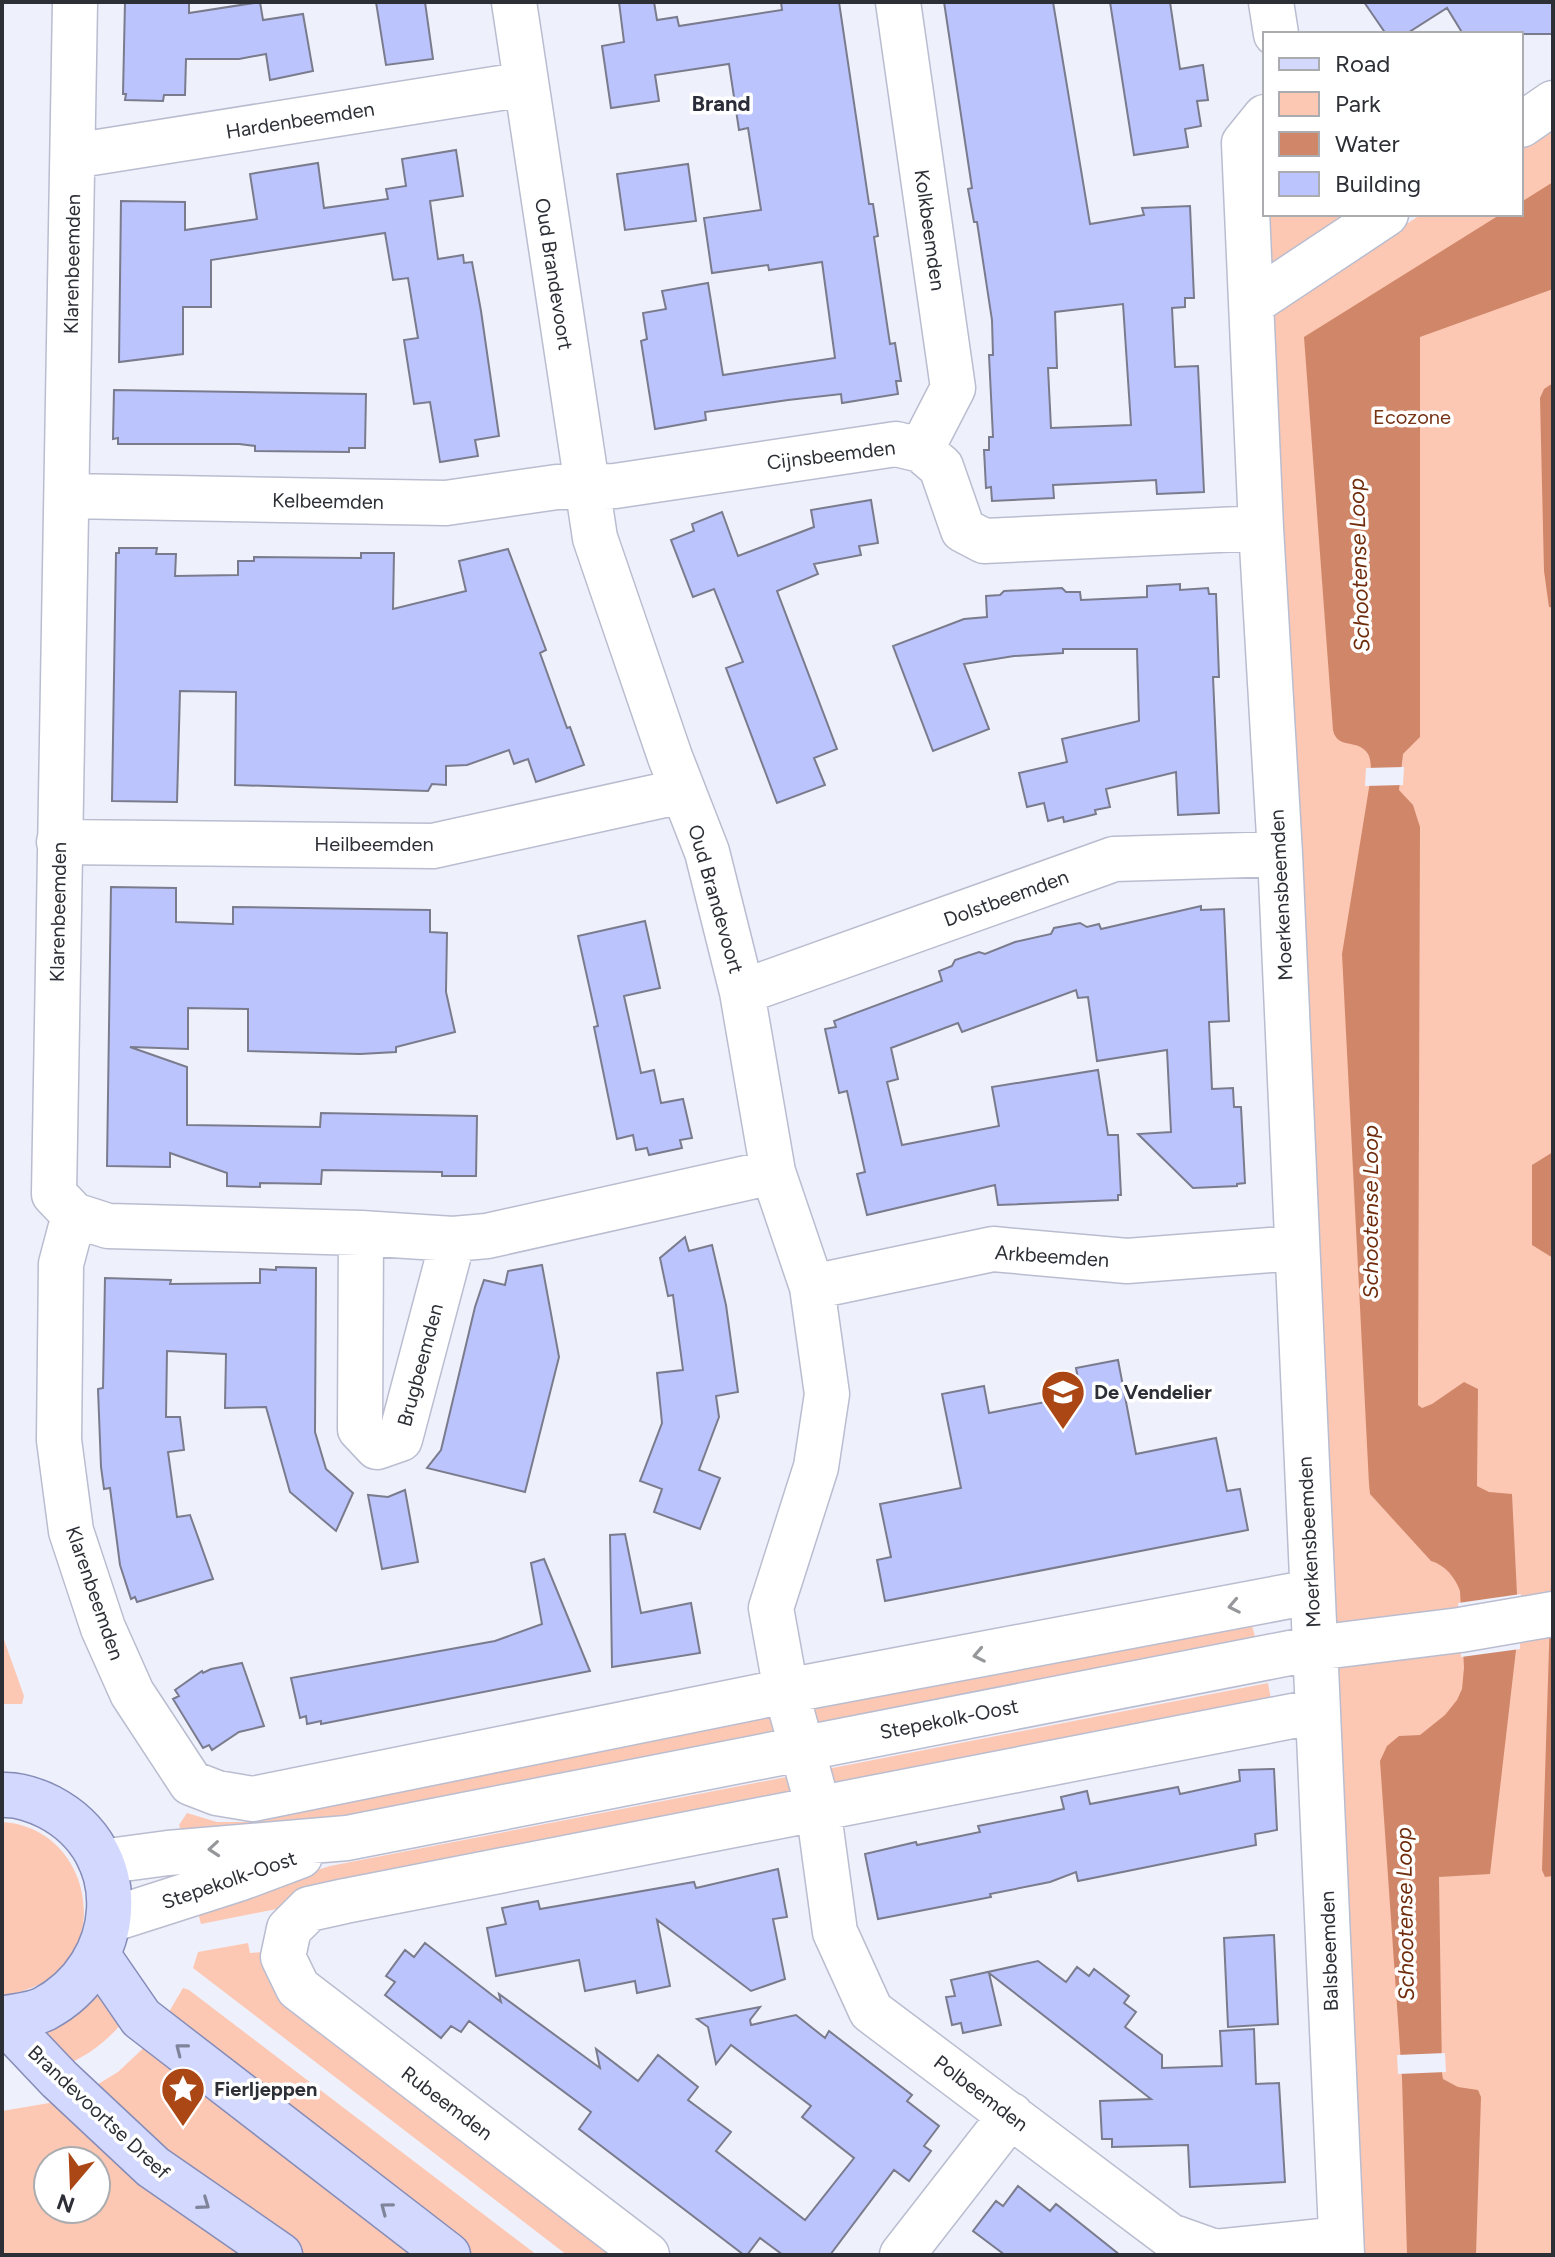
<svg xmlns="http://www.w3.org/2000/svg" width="1555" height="2257" font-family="Figtree,sans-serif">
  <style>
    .green { fill: #fcc8b3; fill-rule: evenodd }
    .water { fill: #d08769 }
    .pier { fill: #eef0fc }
    .building { fill: #bcc4fd; stroke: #7a7c8d; stroke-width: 2; fill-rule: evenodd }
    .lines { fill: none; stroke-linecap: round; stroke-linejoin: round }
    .minor-casing { stroke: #b9bdcf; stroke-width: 47 }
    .major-casing { stroke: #858cb7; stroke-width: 47 }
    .minor { stroke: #fff; stroke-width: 44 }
    .major { stroke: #d3d8fe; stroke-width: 44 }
    .oneway { stroke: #96979a }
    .oneway2 { stroke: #80849a }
    .labels { text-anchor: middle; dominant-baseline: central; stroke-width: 7; stroke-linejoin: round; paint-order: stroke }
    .street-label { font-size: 20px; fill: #2d2f36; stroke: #fff }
    .park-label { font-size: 20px; fill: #763314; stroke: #fff }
    .poi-label { font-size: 20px; font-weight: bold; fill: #2d2f36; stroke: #fff; text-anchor: start }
    .neighbourhood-label { font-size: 22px; font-weight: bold; fill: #2a2c3a; stroke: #fff }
    .water-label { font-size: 22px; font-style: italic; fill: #6f2c0c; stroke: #fff }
  </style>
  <rect width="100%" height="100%" fill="#eef0fc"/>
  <path class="green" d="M1553,129V2255H1356L1267,319L1274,309L1422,214H1521V150Z
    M1265,214H1360L1264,277Z
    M1250,1618L1257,1644L345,1824L186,1843L179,1825L187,1813L217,1822H250Z
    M2,1634L24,1696L22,1704H2Z
    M1268,1683L1273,1710L201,1924L197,1909L330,1866Z
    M2,1822C93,1827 116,1957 31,1988C22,1991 12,1996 2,1995Z
    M248,1943L250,1953L262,1952L268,1980L279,1995L619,2255H567L193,1968L198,1952Z
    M183,1988L189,1990L537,2255H460L163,2022Z
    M103,1989L128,2016C109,2040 91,2054 62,2067L35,2036C62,2025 82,2010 103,1989Z
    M153,2039L427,2255H299L85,2092L118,2072Z
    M61,2101L264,2255H2V2111ZM48,2161H96V2209H48Z"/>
  <path class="water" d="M1553,182V289L1420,337V737L1403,754L1399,790L1413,805L1420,827L1418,1405L1422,1408L1432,1404L1464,1382L1478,1389L1477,1486L1489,1492L1512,1494L1517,1594L1516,1650L1490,1874L1439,1877L1442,2073L1443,2079L1458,2087L1478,2090L1481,2097L1476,2255H1407L1402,2078L1380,1761L1387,1746L1399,1736L1420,1735L1445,1715L1457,1700L1462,1689L1464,1668L1460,1591C1455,1577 1445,1565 1431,1561L1370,1494L1369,1484L1342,954L1369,788C1370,778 1373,763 1368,754C1358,738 1337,750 1333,730L1304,337L1501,214H1521V202Z
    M1553,383V608L1549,607L1544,571L1540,398L1544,389Z
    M1553,1152V1258L1532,1245V1165Z
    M1553,1522V1876L1545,1877L1542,1870Z"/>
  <path class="pier" d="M1404,767L1403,785L1365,786L1366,768Z
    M1521,1594L1520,1649L1461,1657L1458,1603Z
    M1445,2053L1446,2072L1398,2074L1397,2055Z"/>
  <path class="building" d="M125,2H189V13L260,2L263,20L303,14L313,71L270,80L266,54L239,59H186L185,95H164L163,101L125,100L126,94H123Z
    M376,2H425L433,59L386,65Z
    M619,2H654L657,20L677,17L679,26L782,10L781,2H839L869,204H873L878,236L874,237L888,331L890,344L895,343L901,381H896L898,394L842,403L841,394L788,400L705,412L706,420L655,429L641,341L647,339L643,313L666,309L662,291L708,283L723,375L835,358L822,262L769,270L768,265L712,273L704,218L761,210L748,128L739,130L729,64L655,75L659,101L611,108L602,46L624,42Z
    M944,2H1053L1090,224L1144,215L1142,208L1190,206L1194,298H1185V307L1172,308L1175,367L1198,366L1204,492L1157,494L1156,480L1097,483L1053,485L1054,498L992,501L991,487L986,488L984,450H989V437H993L989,355H993L992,320L977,222H974L968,189L972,188ZM1123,304L1131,425L1051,428L1048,368H1057L1055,312Z
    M1110,2H1170L1180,69L1203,65L1208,100L1197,101L1201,126L1185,129L1188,147L1134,155Z
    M1364,2H1553V34H1463L1447,8L1406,34H1386Z
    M456,150L463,196L430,201L438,259L463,255L464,263L472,262L481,311L499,436L475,440L478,456L440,462L430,402L414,404L404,340L418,338L408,278L393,280L385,233L211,260V307H183V354L119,362L121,201L185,202V230L257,219L250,174L318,163L324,208L388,199L386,189L406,186L402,159Z
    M688,164L696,221L625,230L617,174Z
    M114,390L366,394L365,448H349V452L255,451V446L239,444H118V438L113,439Z
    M871,500L878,543L859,546L861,555L814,564L818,574L777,591L837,749L814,758L825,785L777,803L726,668L743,662L714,589L693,597L671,540L694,531L692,524L722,512L738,556L814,527L811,510Z
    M119,548H157L156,554H176L175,576L238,575V561H254V557L361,558V553H394L393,609L466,591L459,561L508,549L546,650L540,653L567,728L570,727L584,765L536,782L528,759L514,764L509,750L467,765L446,766V785L432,784L428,791L235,785L236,692L180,691L177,802L112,801L116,553H119Z
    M1180,584V590L1208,588L1209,594H1216L1219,677H1213L1219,813L1178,815L1176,772L1106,789L1110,807L1095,810L1096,814L1064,822L1063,817L1048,821L1044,803L1027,807L1019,773L1067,762L1062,739L1139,721L1137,649H1063V653L1014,656L964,664L989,729L933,751L893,646L964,619L987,617L986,596L1000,595L1004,591L1062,588L1066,592H1080L1081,600L1147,597V586Z
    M111,887L176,888V922L233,924V907L430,910V932L447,933L446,992L455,1032L396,1047V1052L360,1054L248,1051V1009L188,1008V1049L130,1047L187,1067V1125L320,1127L321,1113L477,1116L476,1176H442V1172L322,1170L321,1184L260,1183V1187L227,1186V1173L170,1153V1167L107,1166Z
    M1201,906V910L1224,909L1229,1021L1209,1022L1212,1089L1233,1088L1234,1107H1241L1245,1183L1237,1184V1186L1193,1188L1138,1134L1171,1132L1167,1050L1097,1061L1088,997L1078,998L1076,990L962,1032L958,1023L891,1048L898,1079L887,1082L902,1145L999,1126L992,1087L1098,1070L1108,1135H1118L1121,1195H1118V1200L998,1205L995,1185L867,1215L857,1174L865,1172L847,1091L839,1093L825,1029L836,1027L834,1021L942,981L939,971L952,966L955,960L979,952L985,954L1015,942L1051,934L1054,928L1080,923L1087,927L1099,924L1101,929Z
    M645,921L660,988L624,996L641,1073L654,1070L661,1103L683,1099L692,1138L680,1140L682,1148L649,1155L647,1148L636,1150L633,1135L617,1139L594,1027L598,1026L578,936Z
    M685,1237L689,1251L712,1245L726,1305L738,1392L716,1396L719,1417L699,1470L720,1478L700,1529L654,1512L662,1489L640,1481L662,1423L657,1373L683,1370L673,1295L668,1296L660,1258Z
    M542,1265L559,1357L525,1492L427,1468L441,1450L475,1307L484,1280L505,1285L508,1271Z
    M276,1267L316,1268L315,1432L326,1469L353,1493L336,1531L290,1492L266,1407L225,1408L226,1354L167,1351L166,1417H180L184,1450L168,1452L177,1517L190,1515L213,1579L137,1602L135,1597L131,1599L120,1565L110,1488L104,1489L101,1467L98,1389L103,1388L105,1278L171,1280L170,1284L260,1283V1269L276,1270Z
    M1118,1360L1136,1454L1216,1438L1227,1491L1240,1489L1248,1530L885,1601L877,1560L891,1557L880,1504L961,1488L942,1394L984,1386L989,1413L1081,1395L1076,1368Z
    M405,1490L418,1562L382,1569L368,1495L388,1497Z
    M625,1534L641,1613L691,1603L700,1653L612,1667L610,1535Z
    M544,1559L590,1671L321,1724V1721L307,1724L306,1716L300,1718L291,1678L495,1641L542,1624L531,1563Z
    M242,1663L264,1726L239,1732L212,1750L209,1745L203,1748L173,1699L179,1696L175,1690L202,1671L203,1673L211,1669Z
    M1274,1769L1277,1830L1255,1834L1256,1845L1078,1881L1076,1872L1050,1882L990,1894L991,1897L878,1919L865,1854L916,1842L917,1845L980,1832L978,1826L1064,1809L1061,1797L1087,1791L1090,1804L1178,1787L1180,1794L1240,1781L1239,1770Z
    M778,1869L787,1917L773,1919L785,1979L751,1991L657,1920L670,1986L637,1993L635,1981L585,1991L579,1960L496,1976L487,1928L506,1924L502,1908L538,1901L540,1909L694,1882L696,1888Z
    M1274,1935L1278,2024L1228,2027L1224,1938Z
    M425,1943L501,2002L499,1994L600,2068L596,2049L638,2081L658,2055L698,2087L688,2100L731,2132L716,2151L805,2220L854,2158L802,2117L811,2106L731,2045L716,2064L708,2027L697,2019L760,2007L750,2020L751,2025L796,2015L825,2038L829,2031L912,2095L907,2101L939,2126L924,2146L931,2151L909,2181L894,2170L830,2255H783L760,2238L747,2255H744L579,2129L591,2112L469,2021L461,2032L451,2026L441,2038L385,1995L395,1982L386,1976L405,1950L414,1957Z
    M1038,1961L1066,1982L1077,1967L1089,1976L1094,1969L1129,1996L1124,2003L1136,2012L1125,2027L1162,2055V2068L1222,2066L1220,2031L1254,2029L1256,2084L1279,2083L1285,2182L1190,2187L1188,2145L1112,2147V2139H1102L1100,2101L1151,2099L989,1973L1001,2025L963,2033L961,2023L952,2025L946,1997L955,1996L951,1980Z
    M1018,2186L1050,2211L1056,2204L1120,2255H1005L973,2231L996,2201L1003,2206Z"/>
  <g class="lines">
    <g class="minor-casing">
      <path id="minor" d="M75,2L54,1194L74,1215L61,1264L59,1440L71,1531L103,1628L132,1693L191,1783L217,1793L253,1799L786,1691L1311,1592
        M514,2L595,538L670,757L707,852L742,992L773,1172L812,1287L827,1394L816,1467L771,1608L786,1691L818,1807L835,1932L871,2011L1170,2236L1215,2252L1341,2239
        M898,2L953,388L921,450
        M1271,2L1276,34
        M1265,117L1244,143L1261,528L1280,854L1342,2255
        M1521,125L1553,103
        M73,156L526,84
        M1252,303L1386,214
        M68,496L446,503L557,487L615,486L896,444L921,450L941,467L963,530L984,541L1261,528
        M59,842L433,846L682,791
        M742,992L1114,859L1280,854
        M74,1215L108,1226L361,1233L453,1239L487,1236L773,1172
        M361,1233L360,1429L377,1447L400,1439L453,1239
        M812,1287L993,1249L1127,1261L1296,1248
        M101,1862L168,1853L347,1838L1315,1648L1460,1630L1553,1614
        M110,1920L241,1878L300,1856
        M647,2255L298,1988L283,1957L289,1929L309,1909L345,1901L1318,1711
        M902,2255L1011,2115"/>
    </g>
    <g class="major-casing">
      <path id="major" d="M2,1795C18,1794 35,1800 49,1807C135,1852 125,1966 44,2009C32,2015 15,2016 2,2019
        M99,1957L141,2018L448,2255
        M2,2019L59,2079L153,2167L280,2255"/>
    </g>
    <use href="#minor" class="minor"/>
    <use href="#major" class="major"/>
  </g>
  <defs><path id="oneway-chevron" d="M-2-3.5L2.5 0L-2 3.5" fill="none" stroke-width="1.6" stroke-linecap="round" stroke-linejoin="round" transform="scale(2)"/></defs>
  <g class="oneway">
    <use href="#oneway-chevron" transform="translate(1234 1606) rotate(169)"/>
    <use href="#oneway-chevron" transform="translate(979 1655) rotate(169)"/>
    <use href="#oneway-chevron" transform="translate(214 1849) rotate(175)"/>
  </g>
  <g class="oneway2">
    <use href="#oneway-chevron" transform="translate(181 2049) rotate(-142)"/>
    <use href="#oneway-chevron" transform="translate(204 2204) rotate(35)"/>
    <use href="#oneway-chevron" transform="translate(386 2208) rotate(-143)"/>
  </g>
  <defs>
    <g id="school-pin" transform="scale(2.3)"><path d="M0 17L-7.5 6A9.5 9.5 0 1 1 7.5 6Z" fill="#ab4715" stroke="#fff"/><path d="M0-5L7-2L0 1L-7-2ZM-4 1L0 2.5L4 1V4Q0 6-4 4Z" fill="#fff"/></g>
    <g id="sight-pin" transform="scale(2.3)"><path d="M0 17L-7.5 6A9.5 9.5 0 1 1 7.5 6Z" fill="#ab4715" stroke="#fff"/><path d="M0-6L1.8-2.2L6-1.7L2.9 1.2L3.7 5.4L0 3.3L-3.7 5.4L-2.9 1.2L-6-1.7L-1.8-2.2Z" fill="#fff"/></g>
  </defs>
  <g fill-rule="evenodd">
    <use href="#school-pin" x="1063" y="1392"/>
    <use href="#sight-pin" x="183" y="2089"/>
  </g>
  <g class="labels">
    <g class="street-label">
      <text transform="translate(300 120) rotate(-9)">Hardenbeemden</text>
      <text transform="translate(930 230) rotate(82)">Kolkbeemden</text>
      <text transform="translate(72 264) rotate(-89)">Klarenbeemden</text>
      <text transform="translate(554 274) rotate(81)">Oud Brandevoort</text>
      <text transform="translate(831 455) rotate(-7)">Cijnsbeemden</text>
      <text transform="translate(328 501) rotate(1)">Kelbeemden</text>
      <text x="374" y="844">Heilbeemden</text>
      <text transform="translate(1281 895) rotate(-93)">Moerkensbeemden</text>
      <text transform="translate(1006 898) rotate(-20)">Dolstbeemden</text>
      <text transform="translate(716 899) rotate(74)">Oud Brandevoort</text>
      <text transform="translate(58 912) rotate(-89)">Klarenbeemden</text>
      <text transform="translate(1052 1256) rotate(4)">Arkbeemden</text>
      <text transform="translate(420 1365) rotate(-75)">Brugbeemden</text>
      <text transform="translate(1309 1542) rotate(-93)">Moerkensbeemden</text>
      <text transform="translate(95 1593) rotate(71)">Klarenbeemden</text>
      <text transform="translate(949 1719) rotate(-11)">Stepekolk-Oost</text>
      <text transform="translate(229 1880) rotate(-19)">Stepekolk-Oost</text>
      <text transform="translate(1329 1951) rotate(-92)">Balsbeemden</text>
      <text transform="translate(981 2093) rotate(37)">Polbeemden</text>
      <text transform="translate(447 2103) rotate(37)">Rubeemden</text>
      <text transform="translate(99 2112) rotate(43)">Brandevoortse Dreef</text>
    </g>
    <g class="park-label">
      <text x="1412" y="417">Ecozone</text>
    </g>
    <g class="poi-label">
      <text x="1094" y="1392">De Vendelier</text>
      <text x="214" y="2089">Fierljeppen</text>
    </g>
    <g class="neighbourhood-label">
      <text x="721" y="103">Brand</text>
    </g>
    <g class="water-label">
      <text transform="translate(1359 565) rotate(-92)">Schootense Loop</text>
      <text transform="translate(1370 1212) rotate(-90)">Schootense Loop</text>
      <text transform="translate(1405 1914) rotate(-91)">Schootense Loop</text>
    </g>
  </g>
  <rect width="1555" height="2257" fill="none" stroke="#2d2f36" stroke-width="8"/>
  <rect x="1263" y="32" width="260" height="184" fill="#ffffff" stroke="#abacaf" stroke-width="2"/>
  <rect x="1279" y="58" width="40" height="12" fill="#d3d8fe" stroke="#abacaf" stroke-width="2"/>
  <text x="1335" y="72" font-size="24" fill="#2d2f36">Road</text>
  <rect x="1279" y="92" width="40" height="24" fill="#fcc8b3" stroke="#abacaf" stroke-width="2"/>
  <text x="1335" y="112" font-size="24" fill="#2d2f36">Park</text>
  <rect x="1279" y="132" width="40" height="24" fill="#d08769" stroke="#abacaf" stroke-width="2"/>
  <text x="1335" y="152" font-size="24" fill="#2d2f36">Water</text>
  <rect x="1279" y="172" width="40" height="24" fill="#bcc4fd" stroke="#abacaf" stroke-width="2"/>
  <text x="1335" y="192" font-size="24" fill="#2d2f36">Building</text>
  <g transform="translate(72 2185) rotate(199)"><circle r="38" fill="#ffffff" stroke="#abacaf" stroke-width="2"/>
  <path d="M0-6L14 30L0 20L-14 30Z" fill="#ab4715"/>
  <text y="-12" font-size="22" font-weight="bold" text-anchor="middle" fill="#2d2f36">N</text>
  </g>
</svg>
